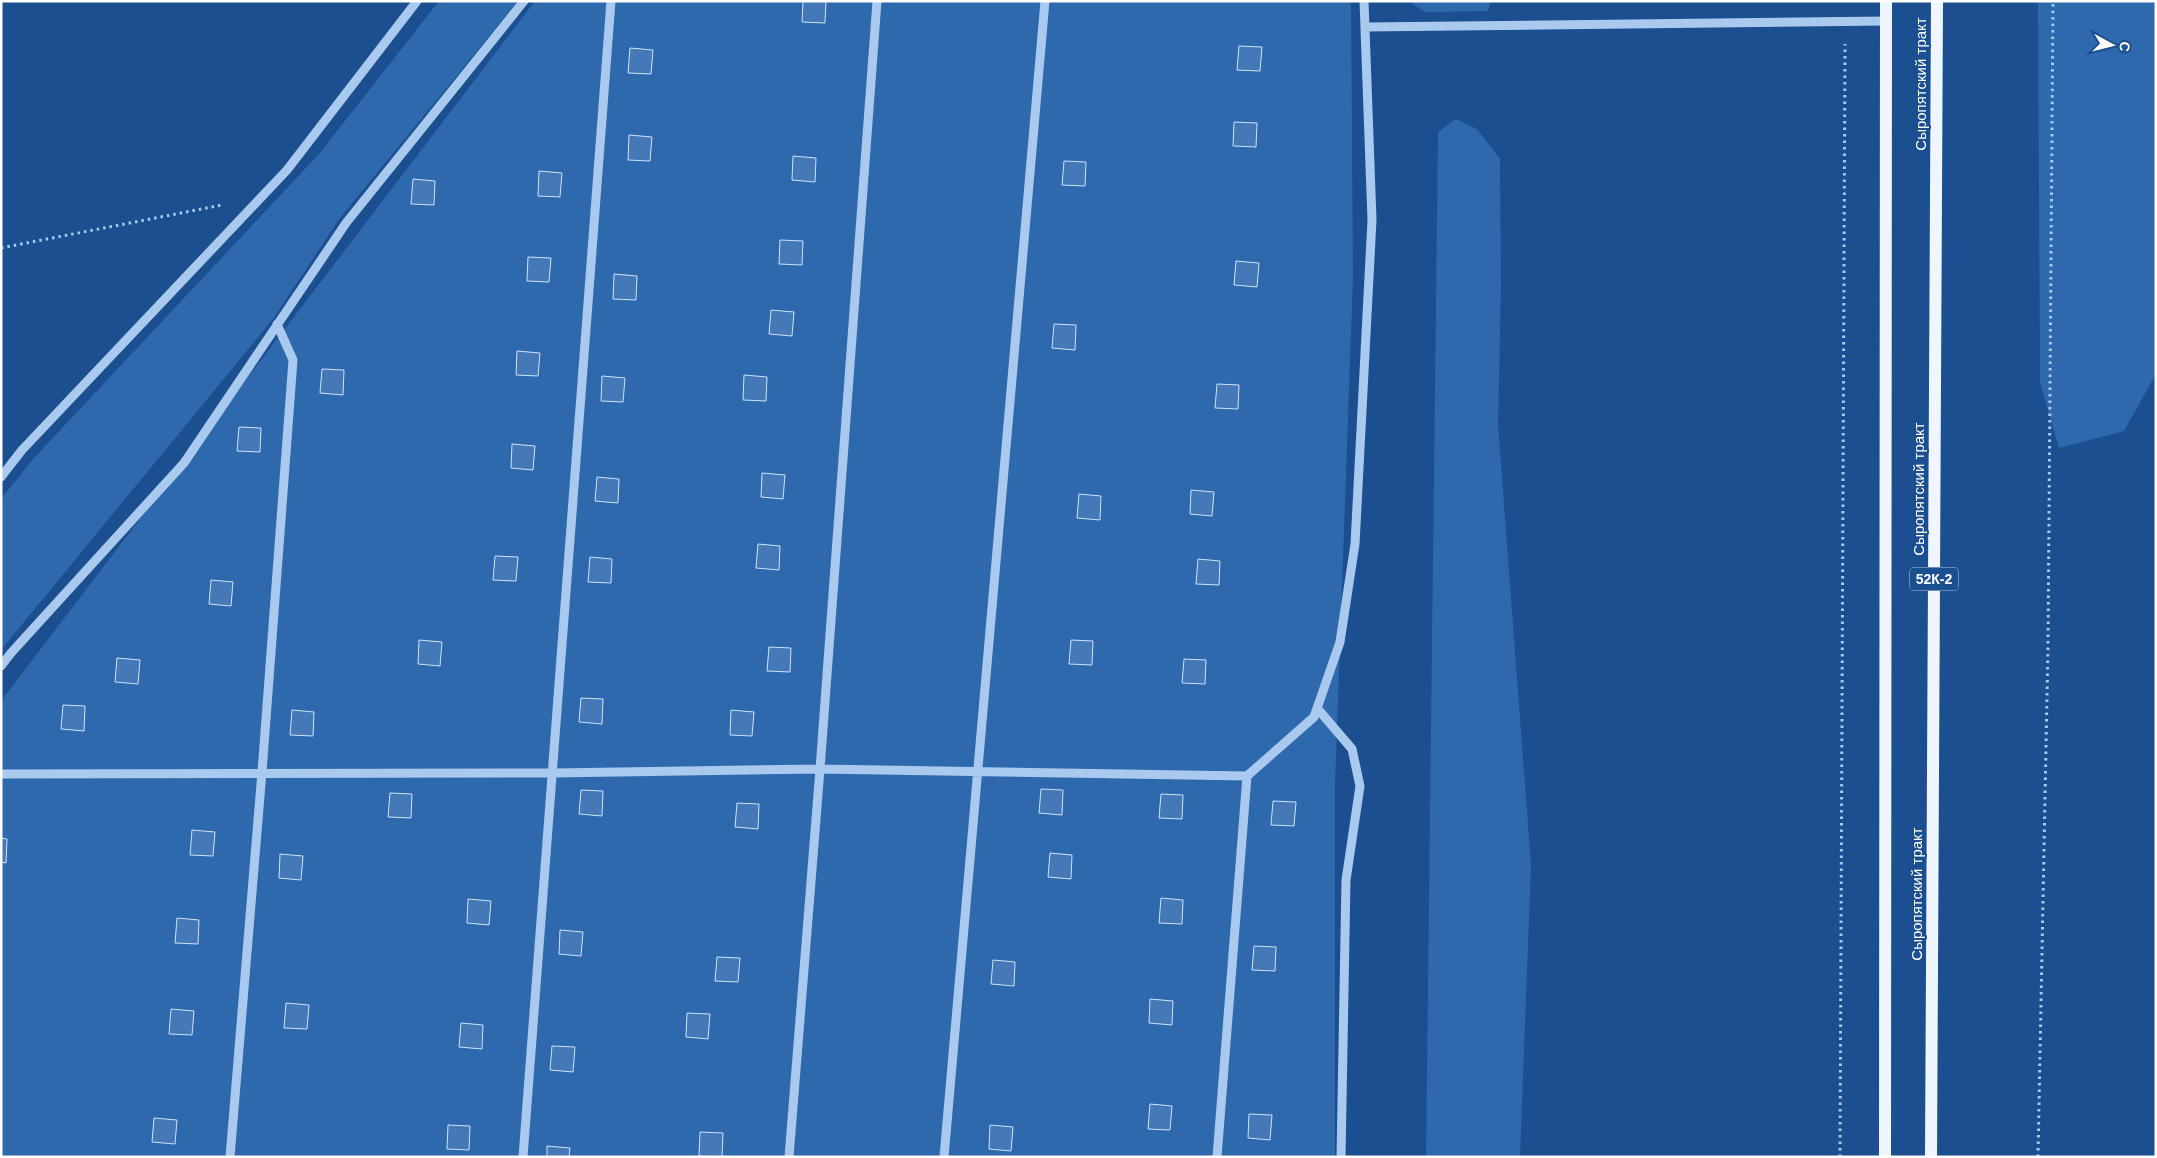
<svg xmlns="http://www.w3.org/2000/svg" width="2157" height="1158" font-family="Helvetica,sans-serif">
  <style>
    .green { fill: #2e69ad }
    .building { fill: #4478b7; stroke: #cfe3fa }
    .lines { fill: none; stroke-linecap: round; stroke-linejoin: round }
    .path { stroke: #a9c9ee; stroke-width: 3; stroke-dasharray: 2.5 4; stroke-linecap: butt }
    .minor { stroke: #a9c9ee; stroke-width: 9 }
    .major { stroke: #f0f6ff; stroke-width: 12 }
    .labels { text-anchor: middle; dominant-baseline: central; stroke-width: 4; stroke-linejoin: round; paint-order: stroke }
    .shield { fill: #1b4f8f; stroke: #bbcadd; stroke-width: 1 }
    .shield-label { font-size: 14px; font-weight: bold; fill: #fff }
    .street-label { font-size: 15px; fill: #fff; stroke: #1b4f8f }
  </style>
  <rect width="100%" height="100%" fill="#1b4f8f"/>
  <path class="green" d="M439,1H518L340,218L273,319L1,650V499L34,458L319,154Z
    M535,1H1351L1353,277L1335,784V1157H1V701Z
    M1408,1H1491L1488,11L1425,12Z
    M2038,1H2156V374L2124,431L2059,448L2040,382Z
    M1456,119L1477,129L1500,159L1501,286L1498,424L1531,865L1520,1157H1426L1438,132Z"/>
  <path class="building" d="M803,1H826L825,23L802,22Z
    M1239,46L1262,47L1260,71L1237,70Z
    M630,48L653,50L651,74L628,73Z
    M1234,122L1257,123L1256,147L1233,146Z
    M629,135L652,137L650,161L628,160Z
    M793,156L816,158L815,182L792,180Z
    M1064,161L1086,162L1085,186L1062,185Z
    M539,171L562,173L560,197L538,196Z
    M413,179L435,181L434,205L411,204Z
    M780,240L803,241L802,265L779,264Z
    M528,257L551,258L549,282L527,281Z
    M1236,261L1259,263L1257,287L1234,285Z
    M614,274L637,276L636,300L613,299Z
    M771,310L794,312L792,336L769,334Z
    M1054,324L1076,325L1075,350L1052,348Z
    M517,351L540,353L538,376L516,375Z
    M322,369L344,370L343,395L320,393Z
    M744,375L767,377L766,401L743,400Z
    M602,376L625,378L623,402L601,401Z
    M1217,384L1239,385L1238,409L1215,408Z
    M239,427L261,428L260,452L237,451Z
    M512,444L535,446L533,470L511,468Z
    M762,473L785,475L783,499L761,497Z
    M597,477L619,479L618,503L595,501Z
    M1191,490L1214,492L1212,516L1190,514Z
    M1079,494L1101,496L1100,520L1077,518Z
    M758,544L780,546L779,570L756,568Z
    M495,556L518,557L516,581L493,580Z
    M590,557L612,559L611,583L588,582Z
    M1198,559L1220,561L1219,585L1196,584Z
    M211,580L233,582L231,606L209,604Z
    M419,640L442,642L440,666L418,664Z
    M1071,640L1093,641L1092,665L1069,664Z
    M769,647L791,648L790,672L767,671Z
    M117,658L140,660L138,684L115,682Z
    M1184,659L1206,660L1205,684L1182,683Z
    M581,698L603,699L602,724L579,722Z
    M63,705L85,706L84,731L61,729Z
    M292,710L314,712L313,736L290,735Z
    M731,710L754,712L752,736L730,735Z
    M1041,789L1063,790L1062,815L1039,813Z
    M581,790L603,791L602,816L579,814Z
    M390,793L412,794L411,818L388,817Z
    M1161,794L1183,795L1182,819L1159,818Z
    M1273,801L1296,802L1294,826L1271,825Z
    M737,803L759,804L758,829L735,827Z
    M192,830L215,832L213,856L190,855Z
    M1,838L7,839L6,863L1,862Z
    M1050,853L1072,855L1071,879L1048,877Z
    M280,854L303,856L301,880L279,878Z
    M1161,898L1183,900L1182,924L1159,923Z
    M468,899L491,901L489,925L467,923Z
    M177,918L199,920L198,944L175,943Z
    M560,930L583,932L581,956L559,954Z
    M1254,946L1276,947L1275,971L1252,970Z
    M717,957L740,958L738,982L715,981Z
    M993,960L1015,962L1014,986L991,984Z
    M1150,999L1173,1001L1172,1025L1149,1023Z
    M286,1003L309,1005L307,1029L284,1028Z
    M171,1009L194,1011L192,1035L169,1034Z
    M687,1013L710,1014L708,1039L686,1037Z
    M461,1023L483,1025L482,1049L459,1047Z
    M552,1046L575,1047L573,1072L550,1070Z
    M1150,1104L1172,1106L1170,1130L1148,1129Z
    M1249,1114L1272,1115L1270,1140L1248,1138Z
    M154,1118L177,1120L175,1144L152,1142Z
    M448,1125L470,1126L469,1150L447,1149Z
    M990,1125L1013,1127L1011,1151L989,1149Z
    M700,1132L723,1133L722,1157L699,1156Z
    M547,1146L570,1148L569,1157H547Z"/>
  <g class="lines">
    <path class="path" d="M1,248L222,205
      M1840,1157L1845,44
      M2038,1157L2048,645L2053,1"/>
    <path class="minor" d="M1365,27L1886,21
      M1,477L22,450L287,170L417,1
      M1,666L11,653L184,463L346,223L524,1
      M1317,708L1352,749L1360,786L1346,880L1341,1157
      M1,774L553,773L820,769L1247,776
      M230,1157L262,772L293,360L277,324
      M523,1157L611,1
      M789,1157L820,769L877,1
      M944,1157L1045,1
      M1217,1157L1247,776L1314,717L1340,642L1355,544L1372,220L1364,1"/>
    <path class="major" d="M1885,1157L1886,1
      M1931,1157L1937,1"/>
  </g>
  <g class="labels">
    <rect class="shield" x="1910" y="567.5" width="48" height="23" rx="4"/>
    <g class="shield-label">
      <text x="1934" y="579">52К-2</text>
    </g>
    <g class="street-label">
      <text transform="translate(1920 84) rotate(-90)">Сыропятский тракт</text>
      <text transform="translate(1918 489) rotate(-90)">Сыропятский тракт</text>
      <text transform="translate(1916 894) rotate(-90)">Сыропятский тракт</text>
    </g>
  </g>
  <rect width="2157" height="1158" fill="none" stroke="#ffffff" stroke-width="5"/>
  <g transform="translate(2112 45) rotate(97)" stroke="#1b4f8f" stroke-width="4" paint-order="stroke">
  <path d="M0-4L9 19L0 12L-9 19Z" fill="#ffffff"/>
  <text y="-8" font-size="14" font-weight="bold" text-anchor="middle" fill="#ffffff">С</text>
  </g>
</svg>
